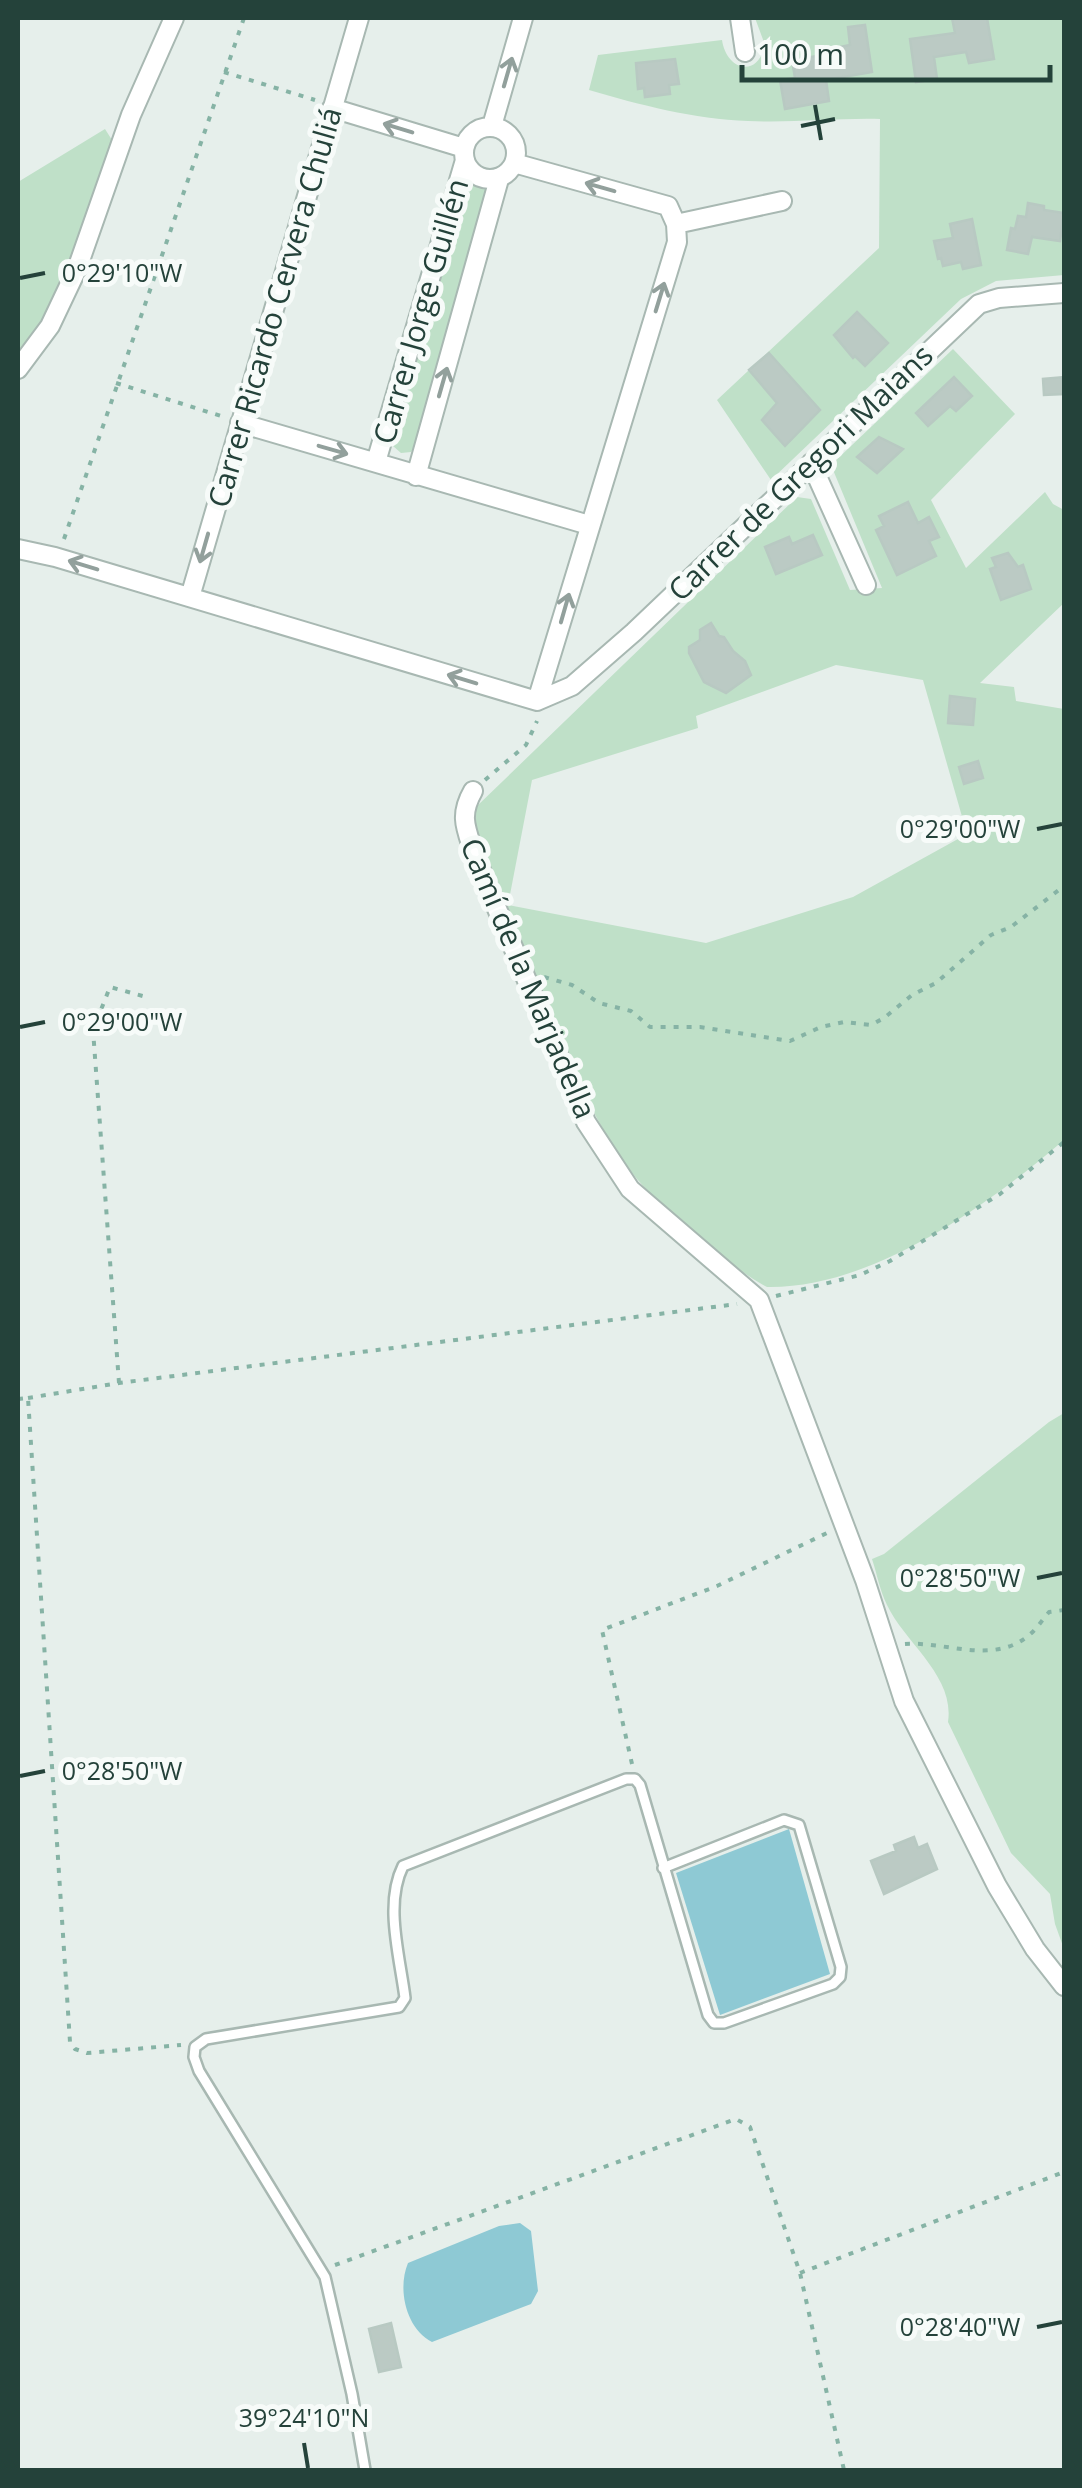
<svg xmlns="http://www.w3.org/2000/svg" width="1082" height="2488" font-family="'Open Sans',sans-serif">
  <style>
    .green { fill: #bfe0c8; fill-rule: evenodd }
    .water { fill: #8ec9d4 }
    .building { fill: #bbcac4; stroke: #b8c9c2; stroke-width: 2.5 }
    .lines { fill: none; stroke-linecap: round; stroke-linejoin: round }
    .lane-casing { stroke: #a8b8b2; stroke-width: 14 }
    .street-casing { stroke: #a8b8b2; stroke-width: 22 }
    .path { stroke: #86b3a5; stroke-width: 4; stroke-dasharray: 5 8; stroke-linecap: butt }
    .lane { stroke: #fff; stroke-width: 9 }
    .street { stroke: #fff; stroke-width: 18 }
    .oneway { stroke: #92a09c }
    .ticks { fill: none; stroke: #24423a; stroke-width: 4 }
    .labels { text-anchor: middle; dominant-baseline: central; stroke-width: 10; stroke-linejoin: round; paint-order: stroke }
    .street-label { font-size: 30px; fill: #24423a; stroke: #f7fbf9 }
    .ticks-label { font-size: 25px; text-anchor: middle; fill: #24423a; stroke: #f7fbf9; stroke-width: 10; stroke-linejoin: round; paint-order: stroke }
  </style>
  <rect width="100%" height="100%" fill="#e6efeb"/>
  <path class="green" d="M755,18H1064V275L996,281L961,299L771,480L717,400L879,248L880,119C836,118 792,123 748,121C694,119 640,105 589,90L598,55L722,40C726,69 757,80 765,45Z
    M105,129L112,140C85,217 67,290 18,356V182Z
    M480,183L488,189L417,444L411,452L401,453L393,446L392,437L464,192L470,184Z
    M953,349L1015,414L931,500L966,568L1045,492L1053,504L1064,510V603L980,683L1014,687L1016,701L1064,709V1140C989,1205 871,1289 767,1287C733,1270 657,1205 633,1174C578,1102 550,1010 516,927C506,901 489,877 481,851C476,837 473,820 477,806L797,497L811,499L850,590L882,588L831,465ZM836,665L923,680L967,834L853,897L706,943L508,905L532,780L698,728L696,716Z
    M1064,1413V1949L1055,1924L1050,1894L1011,1853L948,1722C955,1676 905,1643 887,1605C880,1591 877,1574 872,1559L884,1554L1049,1422Z"/>
  <path class="water" d="M789,1829L830,1974L720,2015L676,1873Z
    M520,2223L531,2231L538,2291L531,2304L432,2342C406,2329 397,2289 408,2263L499,2226Z"/>
  <path class="building" d="M952,18H987L994,59L969,63L966,52L934,57L937,79L916,82L910,39L955,33Z
    M865,25L872,72L826,80L829,101L785,109L780,80L795,78L792,60L836,53L835,48L850,45L848,27Z
    M675,59L679,84L669,85L670,94L645,97L644,88L638,89L636,63Z
    M1028,203L1044,206V210L1064,213L1060,241L1032,237L1028,254L1007,250L1011,228L1015,229L1018,216L1026,217Z
    M972,219L981,265L963,269L961,262L943,266L941,258L938,259L934,241L953,238L950,224Z
    M857,312L888,343L865,366L855,356L853,358L834,335Z
    M769,353L820,410L785,446L762,420L777,403L749,370Z
    M954,377L972,396L956,411L950,406L928,426L916,413Z
    M1064,377V394L1044,395L1043,379Z
    M879,437L903,449L877,473L857,457Z
    M908,502L918,523L929,517L939,537L929,541L936,556L897,575L876,530L884,526L879,516Z
    M813,535L822,555L776,574L765,547L789,537L792,544Z
    M1008,553L1018,567L1023,565L1031,589L1001,600L990,569L996,567L992,558Z
    M711,623L719,636L724,637L733,651L745,661L751,675L726,693L704,682L689,653V647L700,640V630Z
    M950,696L975,699L973,725L948,723Z
    M978,761L983,778L964,784L959,767Z
    M914,1837L918,1848L927,1844L937,1869L884,1894L871,1861L896,1851L894,1845Z
    M391,2323L401,2367L379,2372L369,2329Z"/>
  <g class="lines">
    <g class="lane-casing">
      <path id="lane" d="M365,2470L352,2394L325,2277L199,2071L194,2057L195,2047L206,2039L399,2007L405,1998C400,1957 384,1904 403,1866L626,1779H635L640,1785L708,2015L714,2023H724L833,1984L840,1977L841,1967L799,1825L784,1820L663,1868"/>
    </g>
    <g class="street-casing">
      <path id="street" d="M740,18L745,52
        M332,108L464,148
        M492,126L523,18
        M464 153a26 26 0 1 1 52 0a26 26 0 1 1-52 0Z
        M514,163L668,206L676,224L677,242L537,701
        M676,224L782,201
        M18,369L50,326L77,269L131,115L174,18
        M240,423L589,525
        M376,462L465,160
        M811,463L866,585
        M416,476L499,179
        M18,549L55,557L537,701L572,686L634,632L979,304L999,298L1064,293
        M190,597L359,18
        M473,791C458,817 467,830 475,856L586,1122L630,1189L759,1300L865,1580L904,1701L997,1886L1035,1949L1064,1986"/>
    </g>
    <path class="path" d="M224,72L315,100
      M116,383L221,416
      M64,539L244,18
      M485,780L526,745L537,721
      M544,977L572,985L599,1003L631,1011L650,1027H700L790,1041L821,1027L844,1022L871,1025L884,1018L912,995L936,983L991,935L1011,927L1064,886
      M776,1296L860,1275L890,1261L1000,1194L1064,1142
      M119,1383L93,1030L110,987L150,998
      M28,1398L119,1383L737,1304
      M18,1399L28,1398L70,2042L75,2049L87,2053L181,2045
      M905,1644C945,1641 992,1665 1028,1636C1036,1630 1042,1620 1049,1612L1064,1610
      M632,1764L602,1630L717,1586L829,1532
      M335,2265L736,2119L750,2127L800,2273L844,2470
      M800,2273L1064,2172"/>
    <use href="#lane" class="lane"/>
    <use href="#street" class="street"/>
  </g>
  <defs><path id="oneway-shaft" d="M-6 0H5M1.5-3L5.5 0L1.5 3" fill="none" stroke-width="1.6" stroke-linecap="round" stroke-linejoin="round" transform="scale(2.5)"/></defs>
  <g class="oneway">
    <use href="#oneway-shaft" transform="translate(508 72) rotate(-74)"/>
    <use href="#oneway-shaft" transform="translate(398 128) rotate(-163)"/>
    <use href="#oneway-shaft" transform="translate(600 187) rotate(-164)"/>
    <use href="#oneway-shaft" transform="translate(660 297) rotate(-73)"/>
    <use href="#oneway-shaft" transform="translate(443 382) rotate(-74)"/>
    <use href="#oneway-shaft" transform="translate(333 450) rotate(16)"/>
    <use href="#oneway-shaft" transform="translate(204 548) rotate(106)"/>
    <use href="#oneway-shaft" transform="translate(83 565) rotate(-163)"/>
    <use href="#oneway-shaft" transform="translate(565 608) rotate(-74)"/>
    <use href="#oneway-shaft" transform="translate(462 679) rotate(-163)"/>
  </g>
  <path class="ticks" d="M815,105L821,140M801,126L835,119M20,278L45,273M1037,829L1062,824M20,1027L45,1022M1037,1578L1062,1573M20,1776L45,1771M1037,2327L1062,2322M304,2443L308,2468"/>
  <g class="labels">
    <g class="street-label">
      <text transform="translate(274 307) rotate(-74)">Carrer Ricardo Cervera Chuliá</text>
      <text transform="translate(420 311) rotate(-74)">Carrer Jorge Guillén</text>
      <text transform="translate(800 472) rotate(-44)">Carrer de Gregori Maians</text>
      <text transform="translate(529 978) rotate(67)">Camí de la Marjadella</text>
    </g>
  </g>
  <g class="ticks-label">
    <text x="122" y="282">0°29'10"W</text>
    <text x="960" y="838">0°29'00"W</text>
    <text x="122" y="1031">0°29'00"W</text>
    <text x="960" y="1587">0°28'50"W</text>
    <text x="122" y="1780">0°28'50"W</text>
    <text x="960" y="2336">0°28'40"W</text>
    <text x="304" y="2427">39°24'10"N</text>
  </g>
  <rect width="1082" height="2488" fill="none" stroke="#24423a" stroke-width="40"/>
  <path d="M742 65v15h308v-15" fill="none" stroke="#24423a" stroke-width="5"/>
  <text x="757" y="65" font-size="30" fill="#24423a" stroke="#f7fbf9" stroke-width="8" paint-order="stroke">100 m</text>
</svg>
